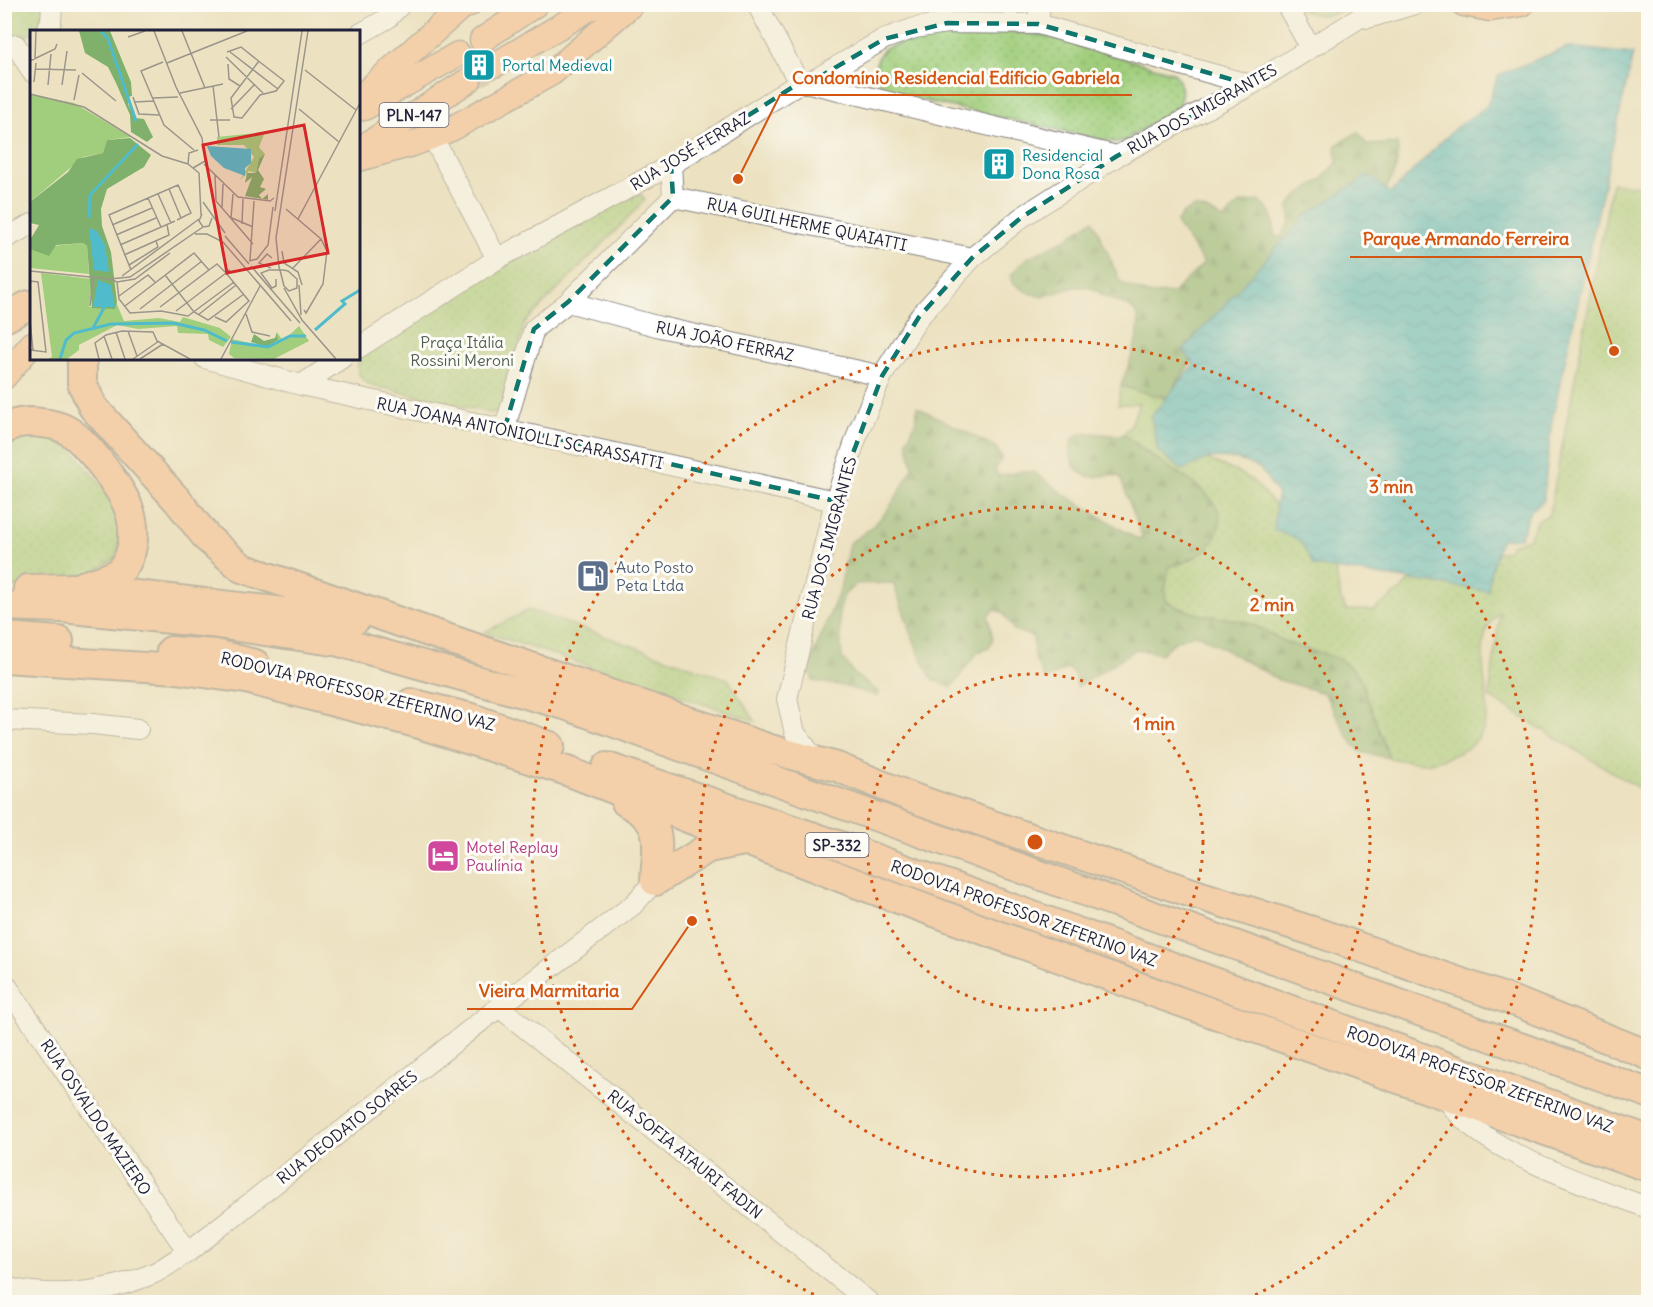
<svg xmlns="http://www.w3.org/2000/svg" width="1653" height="1307" font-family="Delius,sans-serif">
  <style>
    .grass { fill: url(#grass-dots); stroke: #62785c; stroke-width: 1.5 }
    .forest { fill: url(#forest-firs); stroke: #516a54; stroke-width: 1.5 }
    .water { fill: url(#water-waves); stroke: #396f83; stroke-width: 1.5 }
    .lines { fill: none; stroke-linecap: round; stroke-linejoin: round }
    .major-tunnel { stroke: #c4bca6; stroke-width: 24; stroke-dasharray: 24 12; stroke-linecap: butt }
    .minor-casing { stroke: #87827e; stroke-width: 22 }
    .major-casing { stroke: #87827e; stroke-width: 27 }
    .highway-casing { stroke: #87827e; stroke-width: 32 }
    .minor { stroke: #fff; stroke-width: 20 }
    .major { stroke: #fcba8e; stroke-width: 24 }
    .highway { stroke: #fcba8e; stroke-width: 28 }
    .marked { fill: none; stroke: #0f766e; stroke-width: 4.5; stroke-dasharray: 12 8; stroke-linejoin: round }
    .ring { fill: none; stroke: #d45411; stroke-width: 3; stroke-dasharray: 3 6 }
    .labels { text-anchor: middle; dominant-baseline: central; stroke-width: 6; stroke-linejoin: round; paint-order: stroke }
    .shield { fill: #fdfcf7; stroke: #646373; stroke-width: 1.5 }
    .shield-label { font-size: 15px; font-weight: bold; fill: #22223b }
    .culture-label { font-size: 16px; fill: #0d838f; stroke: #fdfcf7; text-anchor: start }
    .street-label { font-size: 16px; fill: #22223b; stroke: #fdfcf7 }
    .park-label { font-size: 16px; fill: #4e5e52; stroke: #fdfcf7 }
    .service-label { font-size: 16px; fill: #4e5e75; stroke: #fdfcf7; text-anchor: start }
    .hotel-label { font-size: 16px; fill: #b23c85; stroke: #fdfcf7; text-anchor: start }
    .inset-river { fill: none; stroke: #50bccb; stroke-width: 3 }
    .inset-road { fill: none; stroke: #9b958b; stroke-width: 1.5 }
    .view { fill: #d62828; fill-opacity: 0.15; stroke: #d62828; stroke-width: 3 }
    .inset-edge { fill: none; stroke: #22223b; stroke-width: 3 }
    .centre { fill: #d45411; stroke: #fdfcf7; stroke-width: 3 }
    .ring-label { font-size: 18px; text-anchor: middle; font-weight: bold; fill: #d45411; stroke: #fdfcf7; stroke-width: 6; stroke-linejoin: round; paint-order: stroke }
    .leader { fill: none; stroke: #d45411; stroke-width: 2 }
    .callout-dot { fill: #d45411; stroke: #fdfcf7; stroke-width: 2 }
    .callout-label { font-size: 18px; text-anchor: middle; font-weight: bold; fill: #d45411; stroke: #fdfcf7; stroke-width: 6; stroke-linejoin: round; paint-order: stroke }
  </style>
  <defs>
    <pattern id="grass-dots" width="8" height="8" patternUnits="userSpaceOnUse" patternTransform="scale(1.5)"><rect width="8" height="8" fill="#a1ce7c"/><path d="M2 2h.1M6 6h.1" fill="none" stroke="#8ab16c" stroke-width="1.8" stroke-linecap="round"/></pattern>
    <pattern id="forest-firs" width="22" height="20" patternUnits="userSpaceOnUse" patternTransform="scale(1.5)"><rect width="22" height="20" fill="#80b16c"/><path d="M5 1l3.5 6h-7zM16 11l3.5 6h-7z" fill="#68905a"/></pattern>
    <pattern id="water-waves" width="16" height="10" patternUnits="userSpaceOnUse" patternTransform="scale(1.5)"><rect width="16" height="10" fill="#50bccb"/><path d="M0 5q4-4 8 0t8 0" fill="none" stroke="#4298a6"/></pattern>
  </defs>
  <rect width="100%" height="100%" fill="#fdfcf7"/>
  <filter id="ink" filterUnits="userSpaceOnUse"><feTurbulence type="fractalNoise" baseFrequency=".0167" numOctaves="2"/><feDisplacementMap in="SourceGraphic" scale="12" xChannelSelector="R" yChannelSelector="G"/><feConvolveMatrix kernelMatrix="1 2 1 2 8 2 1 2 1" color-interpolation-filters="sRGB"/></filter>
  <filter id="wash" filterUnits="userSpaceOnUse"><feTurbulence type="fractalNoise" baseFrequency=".008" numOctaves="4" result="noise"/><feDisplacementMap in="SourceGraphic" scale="24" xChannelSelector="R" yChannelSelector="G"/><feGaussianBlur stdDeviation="1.35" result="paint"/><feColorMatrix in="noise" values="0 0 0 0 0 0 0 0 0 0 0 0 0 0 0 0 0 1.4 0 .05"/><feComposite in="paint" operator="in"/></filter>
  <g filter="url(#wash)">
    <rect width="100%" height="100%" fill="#ece2c1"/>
    <path class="grass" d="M4,5H44L45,13L36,31L23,37L5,34Z
      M1296,5H1352C1333,17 1319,18 1299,9Z
      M993,30L1047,36L1174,73C1183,85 1184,94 1177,107L1124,141L1113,142L898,95C876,88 868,67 884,49L917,37Z
      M1612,183L1648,187V794L1489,697L1500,612C1454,651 1522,728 1456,754C1425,766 1422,764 1389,758L1360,678C1342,651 1310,654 1283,641C1269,634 1258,625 1242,621C1215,616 1190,616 1166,601L1165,590L1169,567L1192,559L1212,543L1218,509C1190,478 1155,460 1124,434L1131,425L1139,403L1118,405L1121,386L1168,399L1169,443C1196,456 1228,465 1253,481L1335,568L1341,600L1346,610H1374L1401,590L1416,573L1509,550L1510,545L1528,539L1538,520L1549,515Z
      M639,193L645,199L630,216L525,323L500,412L490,413L375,386C360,382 355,372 359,357L511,258Z
      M23,434L61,436L118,505L123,526L116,558L68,588L5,587L4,444Z
      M529,610L728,679L755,721L484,632Z"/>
    <path class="forest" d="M1358,132L1367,145L1397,143C1400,161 1395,174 1386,189L1212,326L1168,399L1121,386C1126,371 1144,329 1137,315C1132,305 1120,303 1110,299C1102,296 1094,287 1086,287C1053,285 1050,311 1013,283L1011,275L1025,259L1064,240L1093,220L1121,283L1147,294L1173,293L1204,263L1176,223L1183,213L1194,207L1206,210L1224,219L1240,203L1259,201L1271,212L1276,237H1281L1290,222L1289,205L1300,194L1321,180L1337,163L1336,145Z
      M917,407L996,447L1002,458L995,468L998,476L1022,471L1034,472L1065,495L1137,539H1143L1120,477C1108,471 1096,481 1084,475C1078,472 1074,467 1072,461C1061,415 1110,441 1124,434C1132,440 1140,449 1148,454C1171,470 1203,483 1217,508C1222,516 1219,527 1216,535C1208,554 1188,562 1169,567L1165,590L1166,601C1190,616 1215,616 1242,621C1258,625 1269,634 1283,641C1310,654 1342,651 1360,678L1389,758L1361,752L1352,743L1324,693L1279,680L1199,635C1185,634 1170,644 1161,654L1136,649L1077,687L1075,675L1068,668L1045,680L1034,656L1033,637L1014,630L1002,612L994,610L988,616L993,638L989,648L977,653L951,688L932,679L917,649L893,583L856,584L843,596L839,614L842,657L854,674L879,692L877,696L843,686L813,681L808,668L840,589L849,543C886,521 893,503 913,467L907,441L915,423Z"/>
    <path class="water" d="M1568,47L1633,54L1552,420L1543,502L1530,511L1520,538L1501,539L1491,570L1488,591L1314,566L1300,540L1274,530L1277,493L1260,468L1236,459L1209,458L1182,470L1158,451L1151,417L1194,364L1183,350L1307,214L1369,175L1391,193L1455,128L1487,106L1498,75Z"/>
  </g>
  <g filter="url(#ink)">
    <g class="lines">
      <path class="major-tunnel" d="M469,80L495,65"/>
      <g class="minor-casing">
        <path id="minor" d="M757,4L799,83
          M1286,4L1310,47
          M1368,18L1415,4
          M1038,24L1040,4
          M45,32L51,22L52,4
          M358,35L388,18L401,4
          M16,45L32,72
          M809,83L1117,156
          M432,136L497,259
          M671,165L673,197L972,258
          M4,239L32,224
          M568,302L660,327L882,376
          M358,348L497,259L671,165L799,83H809L884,39L915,28L947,23L1038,24L1251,85
          M205,358L301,385L835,501
          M301,385L342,358
          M505,427L534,329L568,302L673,197
          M4,720L93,724L138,729
          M817,762L795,733L787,699L835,501L859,430L882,376L919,317L972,258L1022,217L1117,156L1251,85L1382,4
          M4,982L188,1252
          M499,1007L869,1302
          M1445,1095C1473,1151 1591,1185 1648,1208
          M4,1287C51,1299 107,1293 152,1274C164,1269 176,1259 188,1252L499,1007L633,905L655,881"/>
      </g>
      <g class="major-casing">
        <path id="major" d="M1464,4L1490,9L1522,4
          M482,40L536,4
          M495,65L597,4
          M358,99L459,9L469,4
          M364,108L458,54
          M358,150L469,80
          M358,159L413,144L451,129L552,73L632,4
          M4,377L32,344"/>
      </g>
      <g class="highway-casing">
        <path id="highway" d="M4,318L29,305
          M82,358V383L93,407L178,501L207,538L242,568L770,749L837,767L916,799L1198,895L1322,934L1519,1003L1648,1055
          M4,430C11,424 21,422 30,422C44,423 58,424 70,432C89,445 123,490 130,512C136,530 134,554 122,569C115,578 91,582 80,587
          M28,589L75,588L355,620
          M4,606L62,608L211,623L340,642L565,705L1648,1093
          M4,637L59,641
          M171,651L216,654L255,664
          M4,658L176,669L246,679L416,723L567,771L850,881L1150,991L1648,1167
          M411,703L472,718L550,746
          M607,767L849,849L1648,1140
          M626,802C666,823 657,842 655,881
          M655,881L708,848L744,841"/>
      </g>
      <use href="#minor" class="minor"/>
      <use href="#major" class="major"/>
      <use href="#highway" class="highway"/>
    </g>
  </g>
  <path d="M0 0H1653V1307H0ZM947,23L1038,24L1251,85L1117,156L1022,217L972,258L919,317L882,376L835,501L505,427L534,329L568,302L673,197L671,165L799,83H809L884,39Z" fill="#ece2c1" fill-opacity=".55" fill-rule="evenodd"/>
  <path class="marked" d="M947,23L1038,24L1251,85L1117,156L1022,217L972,258L919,317L882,376L835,501L505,427L534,329L568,302L673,197L671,165L799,83H809L884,39Z"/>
  <g class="ring">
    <circle cx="1035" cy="842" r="168"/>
    <circle cx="1035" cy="842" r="335"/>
    <path d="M830 1302A503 503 0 1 1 1240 1302"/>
  </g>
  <defs>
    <g id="building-square" transform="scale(1.725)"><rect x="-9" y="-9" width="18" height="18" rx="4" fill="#0f9aa8" stroke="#fdfcf7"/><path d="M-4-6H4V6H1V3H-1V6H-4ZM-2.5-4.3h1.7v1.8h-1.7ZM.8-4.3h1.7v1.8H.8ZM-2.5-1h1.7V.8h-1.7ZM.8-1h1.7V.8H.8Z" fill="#fff"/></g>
    <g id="fuel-square" transform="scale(1.725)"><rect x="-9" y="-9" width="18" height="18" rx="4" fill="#5c6f8a" stroke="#fdfcf7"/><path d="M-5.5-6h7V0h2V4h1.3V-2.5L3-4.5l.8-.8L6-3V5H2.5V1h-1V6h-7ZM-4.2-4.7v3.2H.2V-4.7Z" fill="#fff"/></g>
    <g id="hotel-square" transform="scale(1.725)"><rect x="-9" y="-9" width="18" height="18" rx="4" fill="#d1479c" stroke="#fdfcf7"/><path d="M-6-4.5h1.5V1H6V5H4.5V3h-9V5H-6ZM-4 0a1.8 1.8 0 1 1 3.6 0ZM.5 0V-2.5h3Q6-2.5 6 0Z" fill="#fff"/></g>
  </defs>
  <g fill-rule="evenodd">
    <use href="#building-square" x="479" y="65"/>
    <use href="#building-square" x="999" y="164"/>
    <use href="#fuel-square" x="593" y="576"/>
    <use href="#hotel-square" x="443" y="856"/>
  </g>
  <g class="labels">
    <g class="shield">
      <rect x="379.5" y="103" width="69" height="24" rx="4.5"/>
      <rect x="805.5" y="833" width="63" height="24" rx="4.5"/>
    </g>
    <g class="shield-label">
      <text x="414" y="115">PLN-147</text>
      <text x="837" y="845">SP-332</text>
    </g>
    <g class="culture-label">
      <text x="502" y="65">Portal Medieval</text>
      <text x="1022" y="155">Residencial<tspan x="1022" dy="18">Dona Rosa</tspan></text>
    </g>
    <g class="street-label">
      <text transform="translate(1202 109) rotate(-29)">RUA DOS IMIGRANTES</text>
      <text transform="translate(690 151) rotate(-31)">RUA JOSÉ FERRAZ</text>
      <text transform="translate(807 224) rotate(12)">RUA GUILHERME QUAIATTI</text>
      <text transform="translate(725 341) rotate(12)">RUA JOÃO FERRAZ</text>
      <text transform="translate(520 433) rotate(12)">RUA JOANA ANTONIOLLI SCARASSATTI</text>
      <text transform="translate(829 538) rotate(-75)">RUA DOS IMIGRANTES</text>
      <text transform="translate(358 691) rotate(14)">RODOVIA PROFESSOR ZEFERINO VAZ</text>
      <text transform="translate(1024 913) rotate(20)">RODOVIA PROFESSOR ZEFERINO VAZ</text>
      <text transform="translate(1480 1079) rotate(20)">RODOVIA PROFESSOR ZEFERINO VAZ</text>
      <text transform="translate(96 1117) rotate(56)">RUA OSVALDO MAZIERO</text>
      <text transform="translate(347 1127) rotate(-38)">RUA DEODATO SOARES</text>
      <text transform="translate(685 1154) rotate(39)">RUA SOFIA ATAURI FADIN</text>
    </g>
    <g class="park-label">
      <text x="462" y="342">Praça Itália<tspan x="462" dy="18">Rossini Meroni</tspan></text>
    </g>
    <g class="service-label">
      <text x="616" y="567">Auto Posto<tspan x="616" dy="18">Peta Ltda</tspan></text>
    </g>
    <g class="hotel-label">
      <text x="466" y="847">Motel Replay<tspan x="466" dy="18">Paulínia</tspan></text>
    </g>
  </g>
  <g transform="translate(30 30)">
    <rect width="330" height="330" fill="#ece2c1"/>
    <path d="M0,64L44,73L101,107L77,110L73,123L53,127L0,172ZM235,102L229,117L235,124L229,128L226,143L219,141L210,150L224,127L214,115H187V107ZM53,213L57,216L59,244L0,238L1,218ZM11,243L62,249L59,277L86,272L94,291L129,288L150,292L153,287L190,298L201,307L193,317L179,310L178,304L148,303L147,296L108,299L87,295L49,315V320L37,329H18L22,327ZM269,296L279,311L244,329L204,328L199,324L202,309L237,317L248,310L247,302L253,311Z" fill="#a1ce7c"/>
    <path d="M49,1H80L101,52L102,66L98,67V74L105,88L114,89L123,107L117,112L101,102L100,85L86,53L78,37L55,23ZM100,108L121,125L114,137L77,159L71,179L72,196L81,222L87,272L85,279L62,278L57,216L53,213L26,215L19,226L0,219V210L9,195L0,193V172L38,142L47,129L73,123L77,110ZM235,124L228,140L234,149L230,157L236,159L229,165L232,169L238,164V170L215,166L222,147L215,153L217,143H226L229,128ZM247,302L248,310L237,317L221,312L224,304L234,311L245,308Z" fill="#80b16c"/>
    <path d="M177,116L221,119V133L215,138V146L194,138L181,126ZM59,198L67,201L75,215L79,242L64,240ZM68,250L81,255L85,277H63Z" fill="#50bccb"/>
    <path class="inset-river" d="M71,1L78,9L106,91M59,188L60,165L108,114M62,300L75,276M285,300L315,274L312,271L330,260M201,312L238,317L260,306H276M30,329L36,310L44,303L81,294L143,293L174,300L197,311"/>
    <path class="inset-road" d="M124,1L146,57L172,108L175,131L163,138M152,1L175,58M98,7L115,1M197,22L211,17L231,33L253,50L254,51L246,61L230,65L212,88L204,87L201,68L229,31M200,22L248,59M196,27L233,63M5,29L6,1M0,31L25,19L27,14M133,32L111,41L134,95L164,120M137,33L217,1M198,34L199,49L210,56M5,39L46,40M275,40L326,80M52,43L86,71M4,52L6,33M18,55L21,24M32,55L37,21M183,56L189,107M150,63L193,54M0,64L54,77L132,126L158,134L169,143L171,185M103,67L109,84L129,85M123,68L148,67M44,70L49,45M104,72L124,71M201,79L225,54M269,79L309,112M180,90H200M158,134L159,123L168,120M174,134L208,167L240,171L244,168M185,145L186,171L223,214M139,159L151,188M128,164L141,193M118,168L131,197M173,172L195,203M192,178L193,154M256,179L291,209L297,221L293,254L276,283L274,280M245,181L272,1M172,184L169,191L173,197L179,196L182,188M201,188L203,164M202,188L223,197M268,189L330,73M212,194L213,169M82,195L122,178M165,204H177L193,212L261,291M86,205L126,188M195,206L219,234M90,215L145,191M252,221L254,233L268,242L272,255M94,225L139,205L137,195M220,230L224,171M219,231L227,229L238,215L243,177M99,235L128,217L126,211M221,236L270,293M241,238L229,233L237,224L242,228M263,238L291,209M101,240L79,185L148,155L161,183L147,190M0,241L80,249L100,247L173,197M135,245L164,282L178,290L214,264M92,246L169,189M80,249L87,252L105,249L140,223M246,249V256L242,258L231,243L239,240H253L258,241L267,249V258L259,261L254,256L251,244L249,237L246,208L278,1M0,251L8,252L16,322L0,320M87,252L89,269L100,283L131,281L158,286L204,252M269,255L271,285M254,258L272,290L306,329M89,266L118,245L125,252M60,276L63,248M95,276L164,223L179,240M130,277L187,234L195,242M110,279L172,231M146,281L200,240L195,242M216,284L222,302L240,306M168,285L206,255M185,287L196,292L219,271L196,243M0,291L3,320M98,301L107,326M86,302L95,329M74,306L82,329M69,329L65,313L76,305L92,301L123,302L127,311L160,329M103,329L129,311M110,329L133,314M191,329L230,256"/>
    <path class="view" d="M274,95L298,223L197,243L173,115Z"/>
    <rect width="330" height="330" class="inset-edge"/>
  </g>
  <circle cx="1035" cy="842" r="9" class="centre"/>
  <g class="ring-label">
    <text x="1391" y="493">3 min</text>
    <text x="1272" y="611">2 min</text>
    <text x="1154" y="730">1 min</text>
  </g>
  <path class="leader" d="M738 179L780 95H1132M1614 351L1581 257H1350M692 921L632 1009H467"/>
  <g class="callout-dot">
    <circle cx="738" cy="179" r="6"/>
    <circle cx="1614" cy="351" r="6"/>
    <circle cx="692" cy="921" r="6"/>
  </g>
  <g class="callout-label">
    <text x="956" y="84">Condomínio Residencial Edifício Gabriela</text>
    <text x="1466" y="245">Parque Armando Ferreira</text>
    <text x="549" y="997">Vieira Marmitaria</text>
  </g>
  <rect width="1653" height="1307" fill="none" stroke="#fdfcf7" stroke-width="24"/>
</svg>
